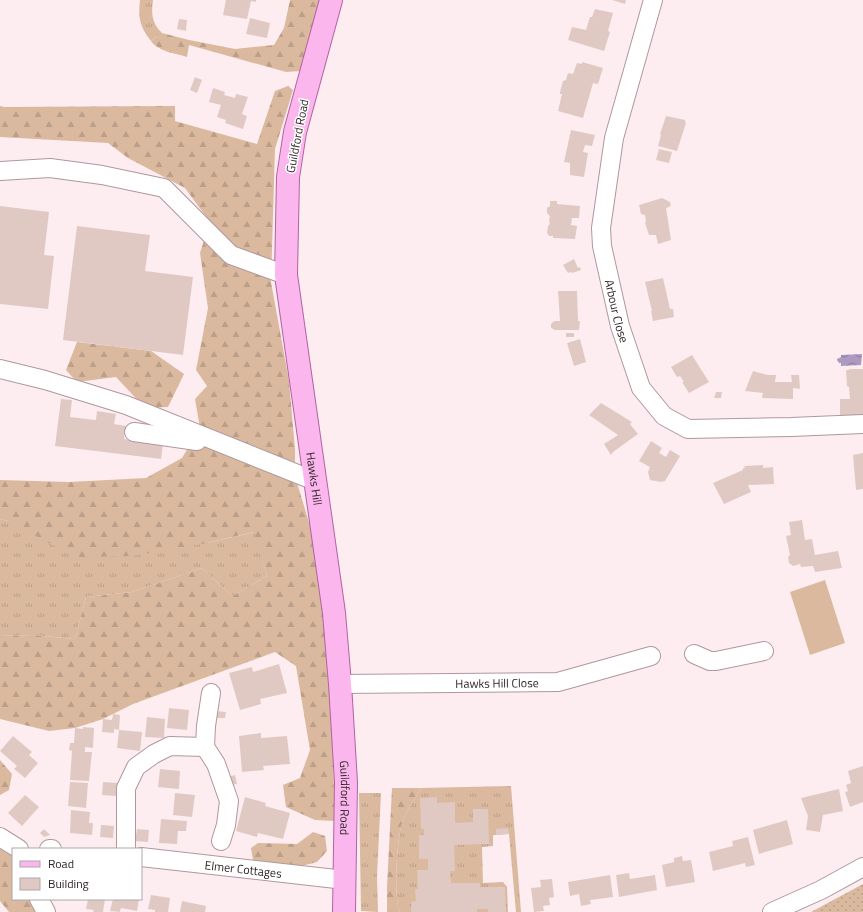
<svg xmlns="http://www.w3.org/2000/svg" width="863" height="912" font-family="'Titillium Web',sans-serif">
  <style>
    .grass { fill: url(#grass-tufts) }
    .forest { fill: url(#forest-firs) }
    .park { fill: url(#park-dots) }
    .garden { fill: #dab99e }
    .water { fill: url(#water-waves) }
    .building { fill: #e1c9c3 }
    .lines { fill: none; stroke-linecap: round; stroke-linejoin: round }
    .minor-casing { stroke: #b0989d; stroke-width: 20 }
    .major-casing { stroke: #b263a1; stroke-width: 24 }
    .minor { stroke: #fff; stroke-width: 18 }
    .major { stroke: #fbb6ee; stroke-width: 22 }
    .labels { text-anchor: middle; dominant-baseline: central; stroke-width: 3; stroke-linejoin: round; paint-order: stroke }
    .street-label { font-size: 12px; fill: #2f2527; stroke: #fff }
  </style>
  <defs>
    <pattern id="grass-tufts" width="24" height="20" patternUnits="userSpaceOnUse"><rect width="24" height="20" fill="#dab99e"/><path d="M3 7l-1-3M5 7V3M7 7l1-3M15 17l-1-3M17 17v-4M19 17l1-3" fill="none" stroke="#bb9f88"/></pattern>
    <pattern id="forest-firs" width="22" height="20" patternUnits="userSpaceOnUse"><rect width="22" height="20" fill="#dab99e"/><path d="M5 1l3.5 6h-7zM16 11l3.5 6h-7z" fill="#bb9f88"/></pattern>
    <pattern id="park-dots" width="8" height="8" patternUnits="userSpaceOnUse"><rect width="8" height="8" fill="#dab99e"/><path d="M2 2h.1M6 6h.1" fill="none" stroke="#bb9f88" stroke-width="1.8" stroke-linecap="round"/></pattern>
    <pattern id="water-waves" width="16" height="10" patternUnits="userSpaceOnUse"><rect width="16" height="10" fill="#ad9ac2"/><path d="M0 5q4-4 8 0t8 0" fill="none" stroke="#8d7d9e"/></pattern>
  </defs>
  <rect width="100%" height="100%" fill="#fdedf0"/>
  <path class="grass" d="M140,0H153C151,14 152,23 162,33L151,41C140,27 138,19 140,0Z
    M0,519L8,521L207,543L255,532L267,576L232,596L202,568L132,592L86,597L75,639L33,635L0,636Z
    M511,786L521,912H516L509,834L493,835V846L482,847L483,883L503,882L507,887L508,912H400C393,897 397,840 402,823C406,811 415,799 421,788Z
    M359,793H381L377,876L378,912L361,911Z"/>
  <path class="forest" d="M290,0H321L300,71L286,72L189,45L187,57C175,53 159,52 151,41L162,33L189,40L235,49L274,45L284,28Z
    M288,86L293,90L275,149L271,282L289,381L295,449V476L310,526L328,601L335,821L315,820L286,807L283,785L300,778L310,750L296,666L275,652L133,704L103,719L75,728L49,731L0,719V636L33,635L75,639L86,597L132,592L202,568L232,596L267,576L254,532L207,543L132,556L75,557L8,521L0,519V480L69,482L146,478L182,458L200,428L195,399L207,386L196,370L208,308L200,253L210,222L185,188L128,158L108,143L0,137V106L4,107L175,106V121L257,144L275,91Z
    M77,342L151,351L184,374L168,407L145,408L116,377L77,382L66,370Z
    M0,760L12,774L9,790L0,795Z
    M392,788H421C415,799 406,811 402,823C397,840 393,897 400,912H387V887Z
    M313,832L325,836L327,851L317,862L298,867L253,860L251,848L258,843L297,844Z
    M0,847L13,854V899H30L39,912H9L0,901Z"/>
  <path class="park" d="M863,884V912H811Z"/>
  <path class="garden" d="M825,580L845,643L810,655L790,592Z"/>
  <path class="water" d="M862,354L861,365L841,366V363H839L837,360V359L841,357V355Z"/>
  <path class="building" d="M226,0H256V2L251,1L247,19L223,15Z
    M612,0H626L625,4Z
    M595,9L613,13L608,31L610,32L604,51L568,40L572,27L586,30L590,17H592Z
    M250,18L270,23L267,38L246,34Z
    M179,19L187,20L186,31L177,29Z
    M582,62L603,68L598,84L593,83L583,118L558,111L562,94H560V92L563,81L566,80L568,73L573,74L577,63L582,64Z
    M195,77L202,80L197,93L190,90Z
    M213,88L225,92L224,95L235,98L236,94L248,97L242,114L247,116L243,129L225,123L226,120L217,117L221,105L209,102Z
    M666,116L685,120V122L686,123L677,151L658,146L661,135L660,134Z
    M571,130L595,135L592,146L585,145L583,152L588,153L584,177L570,175V163L564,162Z
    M659,149L672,152L669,163L656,160Z
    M662,198L670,202L671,205L669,207L666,208L671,240L658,244L656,235H649L645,223L646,222L645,215L641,214L639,205Z
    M550,201H557V204L580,206L579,218H572L571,225L577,226L575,239L553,238V236H549L547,233L548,226L550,224L549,221L550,216L547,213V208L550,206Z
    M0,206L49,212L44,255L54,256L48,309L0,304Z
    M77,226L150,235L145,271L193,277L183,355L63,340Z
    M574,259L578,268L580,267L581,270L572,273L571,272L568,273L563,265Z
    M663,278L670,309H673L674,317L653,321L651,311H652L645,282Z
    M558,291H577L578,321H580L579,330H555L551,328V324L554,321H560Z
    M566,333H574V337H566Z
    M580,339L586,362L574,366L567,343Z
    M692,355L709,382L689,393L682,382H684L680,376L677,377L671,367Z
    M849,369H863V414H859L860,418H840V399H850L849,387L847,386L846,370H849Z
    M753,371L768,375H776L775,382H792L791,375H799L800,389L793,388V399L762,398L763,393L745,391Z
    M716,392H722L721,398H714Z
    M61,399L72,400L70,417L96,420L97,411L116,414L114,424L126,426L124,439L163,444L161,459L55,446Z
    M601,403L632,422L630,424L638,434L613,452L611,455L604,444L618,435L589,415Z
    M651,441L662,448L659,453L666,457L670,450L680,456L665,481L661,482L650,480L648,472L650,467L639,461Z
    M863,453V489L856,490L853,455Z
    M763,465V468L773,467L774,484L748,485L751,492L724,504L713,483L743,470V468H745L744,466Z
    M802,520L805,540L812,539L815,555L838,551L842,568L815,572L813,566L801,567L800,564L793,566L789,563L788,557L790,555L786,536L791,535L789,522Z
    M279,664L287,693L260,699L261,704L240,710L229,673L252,667L253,672Z
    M169,708L189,710L187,730L167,728Z
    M216,711L226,712L225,718H216Z
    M113,714L120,715L119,730L142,732L140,751L117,748L119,730L114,729V733L102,732L103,719L112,720Z
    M147,717L165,719L164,738L145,737Z
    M83,727L94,728L93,748L85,747V752H92L89,781L70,780L72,751L69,750L70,743H74L75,728L83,729Z
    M261,733V738L287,736L290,764L263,766L264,770L242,772L239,736Z
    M13,736L32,752L29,755L38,763L25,778L14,769L17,766L0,751Z
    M863,766V802L850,807L845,792L848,791L846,785L851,783L848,771Z
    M160,769L180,771L179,789L158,787Z
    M235,775L237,784L229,785L227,777Z
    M70,782L88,783L86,808L68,806Z
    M103,782L118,783L116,796L102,795Z
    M839,789L843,811L823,815L820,832L806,830L808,816L801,798Z
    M175,793L195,795L192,817L173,815Z
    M25,795L39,807L22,826L8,813Z
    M245,797L266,803L265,806L290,813L283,839L258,833L257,837L236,831Z
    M437,797V803L455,802V823L473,822V809H488L489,844L454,845L455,871H450L451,883H480V887H505L506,912H488V909H477V912H411V902L416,901L415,889H418L417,870H428V859H419V835H424V829H421L420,798Z
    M71,810L90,812L89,823H93L92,835L70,833Z
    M161,819L187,821L186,831H178L177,844L159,843Z
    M787,820L793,844L759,854L753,830Z
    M101,825L114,826L113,838L100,837Z
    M508,828L509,834L496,835V829Z
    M44,829L50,835L44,837L40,833Z
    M137,829L149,830L148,842L135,841Z
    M748,837L755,865L746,867L745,863L713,871L709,852L733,846L732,841Z
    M682,856L683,861L691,860L695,882L666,887L662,865L674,862V858Z
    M629,873L630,879L655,875L657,890L619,897L616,875Z
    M610,875L613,897L590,900L591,904L581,906L579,894L570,896L568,882Z
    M552,879L554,897L549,898L550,905L543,906L544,911L534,912L531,888L541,887L540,880Z
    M151,895L170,898L168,912H155V910L148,909Z
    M88,899H105L103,912H93L94,910L86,909Z
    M113,899H139L137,911L121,908L120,912L110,911Z
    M182,901L206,906L205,912H180Z"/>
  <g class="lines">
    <g class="minor-casing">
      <g id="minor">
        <path id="s1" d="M653,0L614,138L601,228L602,246L620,326L641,388L664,416L688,429L791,427L863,424"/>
        <path d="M0,171L50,168L102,175L164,188L231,255L286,275"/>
        <path d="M0,369L45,380L126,405L315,481"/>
        <path d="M134,432L197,441"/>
        <path d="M694,654L710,661H716L764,651"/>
        <path id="s2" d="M340,684L558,682L651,656"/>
        <path d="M211,693L206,726L205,747L216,764L229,801L226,825L221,841"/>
        <path d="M0,837L19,849"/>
        <path d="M49,849H52"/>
        <path d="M126,849V788L136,767L154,754L170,746L205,747"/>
        <path id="s3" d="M141,857L345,880"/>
        <path d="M39,899L46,912"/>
        <path d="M772,912L821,890L863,867"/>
      </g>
    </g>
    <g class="major-casing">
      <g id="major">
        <path id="s4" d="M331,0L295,132L288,177L286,275L334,613L340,684L346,782L344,912"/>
      </g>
    </g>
    <use href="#minor" class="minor"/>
    <use href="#major" class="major"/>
  </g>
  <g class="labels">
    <g class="street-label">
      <text transform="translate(297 136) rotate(-79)">Guildford Road</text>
      <text stroke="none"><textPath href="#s1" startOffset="319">Arbour Close</textPath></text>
      <text stroke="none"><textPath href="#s4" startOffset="486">Hawks Hill</textPath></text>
      <text stroke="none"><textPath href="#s2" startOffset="157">Hawks Hill Close</textPath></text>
      <text stroke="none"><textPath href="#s4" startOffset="807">Guildford Road</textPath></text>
      <text stroke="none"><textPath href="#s3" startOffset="103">Elmer Cottages</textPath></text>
    </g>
  </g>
  <rect x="12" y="848" width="130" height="52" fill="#ffffff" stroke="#aca8a9"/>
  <rect x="20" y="861" width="20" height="6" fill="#fbb6ee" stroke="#aca8a9"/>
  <text x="48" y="868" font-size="12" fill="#2f2527">Road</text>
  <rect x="20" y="878" width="20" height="12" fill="#e1c9c3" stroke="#aca8a9"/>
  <text x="48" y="888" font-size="12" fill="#2f2527">Building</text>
</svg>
